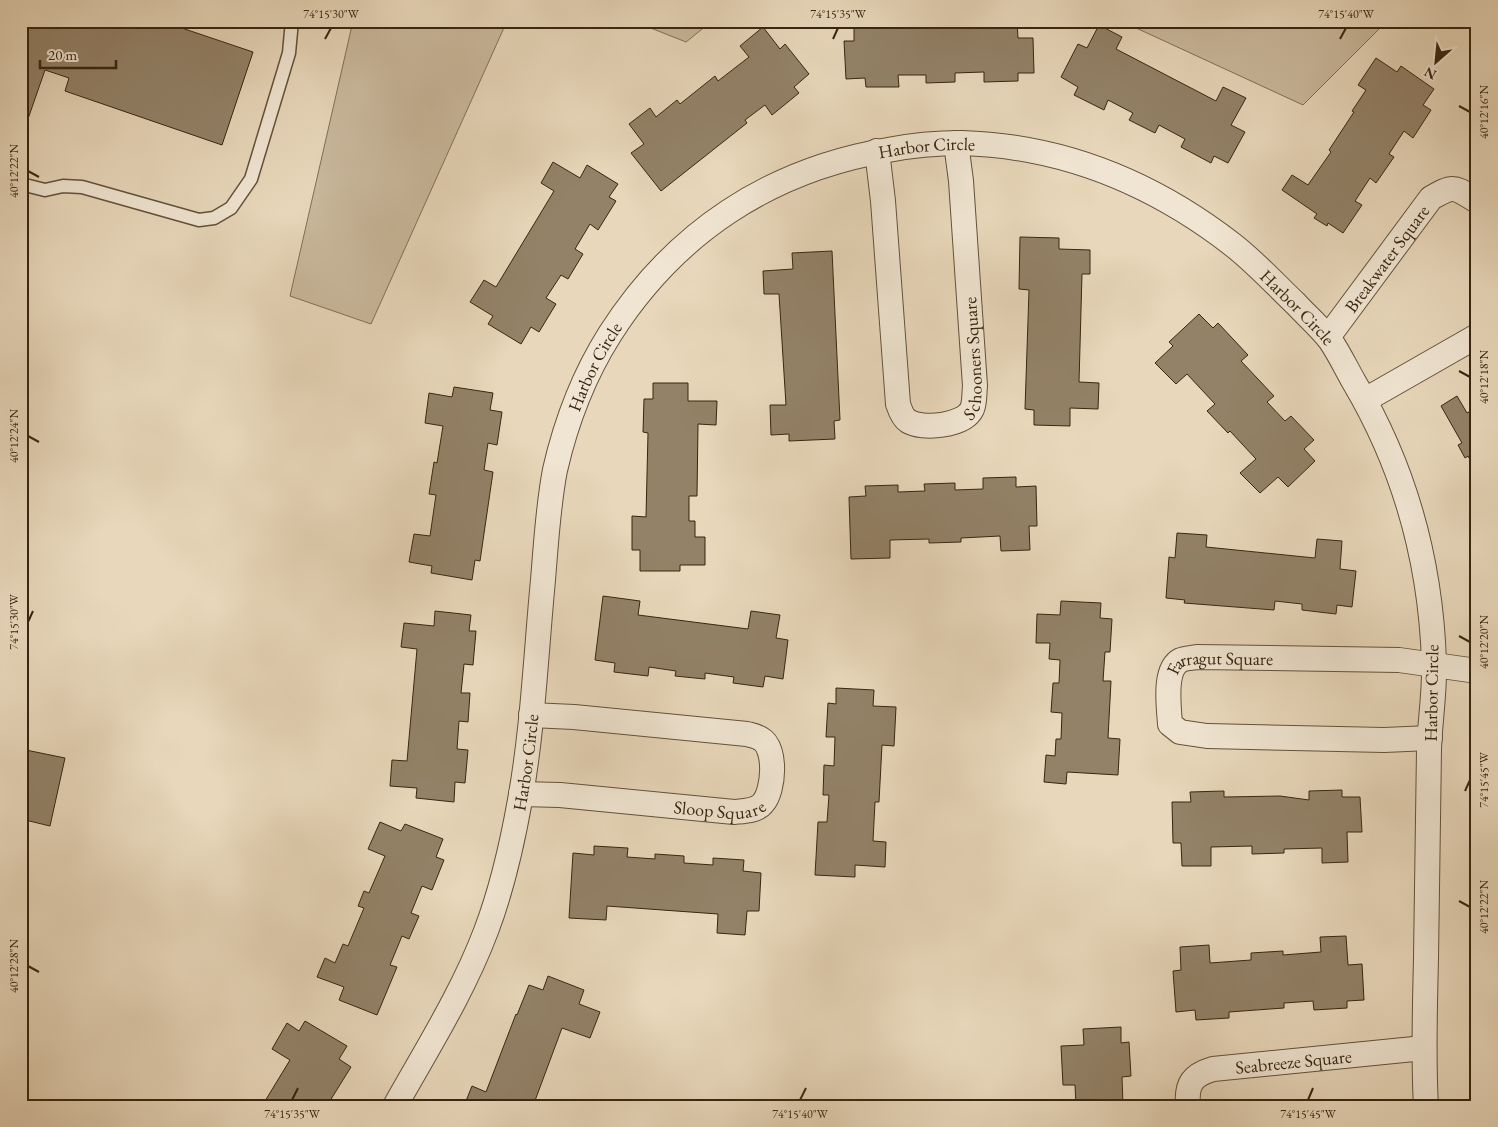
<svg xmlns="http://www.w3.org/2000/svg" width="1498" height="1127" font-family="'EB Garamond',serif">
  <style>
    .green { fill: #cab99d; stroke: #807056 }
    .building { fill: #938268; stroke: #372610 }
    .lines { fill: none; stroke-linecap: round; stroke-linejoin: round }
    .service-casing { stroke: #63523a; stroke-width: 15 }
    .minor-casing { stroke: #63523a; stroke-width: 26 }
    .service { stroke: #f0e5d2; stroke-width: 12 }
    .minor { stroke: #f0e5d2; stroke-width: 24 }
    .ticks { fill: none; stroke: #372610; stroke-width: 2 }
    .labels { text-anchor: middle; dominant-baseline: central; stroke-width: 4; stroke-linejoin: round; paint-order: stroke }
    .street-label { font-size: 18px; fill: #372610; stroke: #f0e5d2 }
    .neatline { fill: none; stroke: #372610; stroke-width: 2 }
    .ticks-label { font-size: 12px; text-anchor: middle; fill: #372610 }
  </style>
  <rect width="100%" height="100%" fill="#e8d7ba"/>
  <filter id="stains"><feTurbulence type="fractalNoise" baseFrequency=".004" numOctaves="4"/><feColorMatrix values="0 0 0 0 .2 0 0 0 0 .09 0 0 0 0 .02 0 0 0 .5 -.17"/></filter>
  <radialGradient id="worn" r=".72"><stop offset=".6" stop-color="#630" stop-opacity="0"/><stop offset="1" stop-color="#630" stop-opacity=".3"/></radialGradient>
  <path class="green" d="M353,21H507L371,324L290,296Z
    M633,21H712L686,42Z
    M1121,21H1387L1303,105Z"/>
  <path class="building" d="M21,21H161L253,52L222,145L65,91L69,78L45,70L21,139Z
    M854,21H880V27L993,24V21H1017L1018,38H1033L1034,73H1018V81L984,82V72L955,73V82L926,83V75H898L899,87H866L865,78L846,79L844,41H854Z
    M1099,25L1122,37L1116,49L1216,101L1223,87L1246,98L1231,125L1245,132L1228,163L1214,156L1211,163L1181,147L1185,139L1159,125L1155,133L1129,120L1133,113L1108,100L1104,110L1074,95L1078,87L1061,77L1078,44L1087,48Z
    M763,27L780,49L785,44L809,74L794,87L799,93L772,115L765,105L745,120L747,123L661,191L631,153L644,144L629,124L650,108L656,117L677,100L680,104L715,76L718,81L749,57L740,46Z
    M1376,58L1397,72L1401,66L1434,89L1423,105L1431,110L1413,138L1404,131L1389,154L1394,157L1376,183L1370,178L1355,201L1362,205L1343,233L1328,223L1327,226L1314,218L1317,214L1282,190L1292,175L1308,185L1331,152L1329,150L1354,112L1352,111L1366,90L1358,85Z
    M553,162L580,178L587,165L618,184L609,197L616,201L598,230L590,224L575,249L583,254L568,279L561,275L546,298L556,304L539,332L531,327L521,344L488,324L493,316L470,302L484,280L496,287L554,191L541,183Z
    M1020,237L1059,238V249L1090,250V274H1082L1079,382L1099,383L1098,409L1070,408V426L1034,425V410L1025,409L1029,290L1019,289Z
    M832,251L840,420L834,421L835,439L789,441V434L771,435L770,405H786L779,294H764L763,271L793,269L792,253Z
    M1199,314L1213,328L1218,323L1248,355L1241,361L1274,396L1267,402L1285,421L1291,416L1314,440L1304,449L1315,461L1288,487L1278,477L1260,493L1240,473L1256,459L1230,431L1228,433L1207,411L1215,404L1187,374L1176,384L1155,363L1173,346L1169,342Z
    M653,383H688V401H717L716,425L698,424L697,496H689V521H695V537H705V565H680V571H640V550H632V516L646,517L648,433L643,432L644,399H653Z
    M454,387L493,393L490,410L502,412L497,445L488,443L484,470L493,472L480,561L475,560L472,580L431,573L432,566L409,562L414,534L430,536L436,495L429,494L434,462L437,463L443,426L425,423L429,393L452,397Z
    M1457,396L1467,413L1477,407V472L1468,456L1465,458L1458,445L1462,443L1441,406Z
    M1016,477V487L1036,486L1037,526H1029L1030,550L1001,551L1000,536L961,538V542L929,543V539L890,540V558L851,559L849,497L866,496L865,486L898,485V492L925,491L924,484L955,483V490L983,489V478Z
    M1177,533L1207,535L1206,547L1315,558L1317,539L1342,541L1340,569L1356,571L1352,607L1337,605L1336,614L1302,610V604L1275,601L1274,610L1184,603L1185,600L1166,598L1169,557L1175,558Z
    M603,596L640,601L638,615L748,629L751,611L780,615L776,638L788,640L783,679L765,676L763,687L733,683L734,677L705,673V679L675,676L676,671L649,667L648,676L614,672L615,663L595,660Z
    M1061,601L1101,603L1100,618L1112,619L1110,652H1105L1103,681H1111L1108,738L1120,739L1118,775L1067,772L1066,784L1044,782L1046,755L1055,756L1056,739H1061L1062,713L1051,712L1053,683H1059L1060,660L1049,659L1050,643H1036L1037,614L1060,615Z
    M435,611L471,615L469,631H476L473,665L464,664L461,693H470L468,722L459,721L457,749L468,750L465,783L455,782L454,802L416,798L417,788L390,786L392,760L407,761L417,649L401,647L404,623L434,626Z
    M836,688L874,690L873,706L896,707L894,746L882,745L879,802H875L873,841L886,842L885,867L855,865V877L815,875L818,822H827L829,795H823L824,765L834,766L835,737H826L828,703L836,704Z
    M21,749L65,758L50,826L21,819Z
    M1342,790V797H1360L1362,832H1347L1348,862L1322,863V848L1284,849V853L1252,854V846L1211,847V866H1182L1181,843H1173L1172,802H1191L1190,792L1224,791V797L1280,796L1309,800V791Z
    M380,822L401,831L405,824L443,839L436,857L444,860L432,890L422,886L411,913L419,916L409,939L402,936L390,965L397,967L377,1015L339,1000L344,987L317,977L325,958L335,963L343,944L348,946L364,908L358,906L364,891L369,893L385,856L368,849Z
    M594,846L628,848L627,857L655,859V854L684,856V863L713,865V858L744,860L743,871L761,873L759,911H747L745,935L717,933L718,914L607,906L606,920L569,918L573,853L594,855Z
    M1346,936L1348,965L1362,964L1364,1000L1347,1001V1008L1314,1010L1313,1001L1284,1003V1008L1229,1012V1018L1196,1020L1195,1010L1176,1012L1173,971L1181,970L1180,947L1209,945L1210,963L1251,960V953L1283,951V955L1321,952L1320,937Z
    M548,976L584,990L579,1004L600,1012L590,1038L562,1028L533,1106H464L472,1086L486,1092L516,1014L517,1015L529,985L543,990Z
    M305,1021L347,1046L339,1059L351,1067L328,1104L322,1101L319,1106H262L290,1060L272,1049L287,1023L299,1031Z
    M1121,1027V1043L1129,1042L1131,1076L1122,1077L1123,1105L1133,1104V1106H1076L1075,1085H1063L1061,1046L1084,1045L1083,1029Z"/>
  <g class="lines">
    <g class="service-casing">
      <path id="service" d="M21,184L45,190L63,186L82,187L199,220L214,218L231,208L251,179L289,53L292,21"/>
    </g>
    <g class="minor-casing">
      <g id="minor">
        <path id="s1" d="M877,151L883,201L898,404C900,410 903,418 908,421C922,430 964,426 972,409C975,402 974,394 975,386L961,181L956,143"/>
        <path id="s2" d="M1328,337L1431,198C1455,184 1454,187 1477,201"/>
        <path d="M1365,400L1477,336"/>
        <path id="s3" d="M1430,738L1384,740L1207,736L1180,732L1170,724C1169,707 1163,669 1181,660C1185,658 1192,658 1197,657L1399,660L1477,671"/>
        <path id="s4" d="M521,794L560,795L734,812C744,811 757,811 763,803C774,791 777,748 761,739C757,736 751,735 747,734L574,717L531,715"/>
        <path id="s5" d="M395,1106C427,1049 463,992 486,931C502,889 512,845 520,800C533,728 536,653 543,580C546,544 548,506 555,470C566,422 584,375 610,334C675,232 770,170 888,150C913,145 936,143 962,143C1064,146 1153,183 1233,245C1256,263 1275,284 1296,304C1307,316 1320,327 1330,340C1339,353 1346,368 1354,382C1405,468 1431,563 1434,663C1435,691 1430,720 1429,749C1428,819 1427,888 1426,958C1425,1007 1423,1057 1426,1106"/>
        <path id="s6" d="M1188,1106C1186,1083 1193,1075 1213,1069L1424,1048"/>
      </g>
    </g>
    <use href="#service" class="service"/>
    <use href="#minor" class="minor"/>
  </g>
  <path class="ticks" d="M325,39L331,28M833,39L838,28M1340,39L1346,28M1459,106L1470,112M28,171L39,177M1459,371L1470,377M28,436L39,442M28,622L33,611M1459,636L1470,642M1465,791L1470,780M1459,901L1470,907M28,966L39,972M292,1100L298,1088M800,1100L806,1088M1308,1100L1313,1088"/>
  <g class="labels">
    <g class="street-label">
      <text stroke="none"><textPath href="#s5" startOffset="1195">Harbor Circle</textPath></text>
      <text stroke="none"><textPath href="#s2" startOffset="98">Breakwater Square</textPath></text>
      <text stroke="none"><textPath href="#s5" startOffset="1615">Harbor Circle</textPath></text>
      <text stroke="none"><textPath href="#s1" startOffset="395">Schooners Square</textPath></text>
      <text stroke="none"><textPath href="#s5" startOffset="776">Harbor Circle</textPath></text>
      <text stroke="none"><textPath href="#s3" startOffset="369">Farragut Square</textPath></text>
      <text transform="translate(1431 693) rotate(-89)">Harbor Circle</text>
      <text stroke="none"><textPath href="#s5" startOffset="371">Harbor Circle</textPath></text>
      <text stroke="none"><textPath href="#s4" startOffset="199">Sloop Square</textPath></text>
      <text stroke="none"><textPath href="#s6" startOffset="131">Seabreeze Square</textPath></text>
    </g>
  </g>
  <rect width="1498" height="1127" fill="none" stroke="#e8d7ba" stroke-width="55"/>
  <g transform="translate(1436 62) rotate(207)" stroke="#f0e5d2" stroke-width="4" paint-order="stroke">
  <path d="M0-4L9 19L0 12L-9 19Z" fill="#372610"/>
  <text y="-8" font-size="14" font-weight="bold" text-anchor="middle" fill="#372610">N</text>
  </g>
  <path d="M40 60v8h76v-8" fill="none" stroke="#372610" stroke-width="2.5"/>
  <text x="48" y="60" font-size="15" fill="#372610" stroke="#f0e5d2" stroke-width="4" paint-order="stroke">20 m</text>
  <rect x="28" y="28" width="1442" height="1072" class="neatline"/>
  <g class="ticks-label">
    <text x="331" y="18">74°15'30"W</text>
    <text x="838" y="18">74°15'35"W</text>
    <text x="1346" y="18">74°15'40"W</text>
    <text transform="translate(1484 112) rotate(-90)" y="4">40°12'16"N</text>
    <text transform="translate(14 171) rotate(-90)" y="4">40°12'22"N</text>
    <text transform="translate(1484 377) rotate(-90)" y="4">40°12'18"N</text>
    <text transform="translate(14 436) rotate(-90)" y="4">40°12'24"N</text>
    <text transform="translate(14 622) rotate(-90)" y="4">74°15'30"W</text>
    <text transform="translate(1484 642) rotate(-90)" y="4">40°12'20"N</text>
    <text transform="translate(1484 780) rotate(-90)" y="4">74°15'45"W</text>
    <text transform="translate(1484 907) rotate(-90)" y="4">40°12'22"N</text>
    <text transform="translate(14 966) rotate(-90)" y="4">40°12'28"N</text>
    <text x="292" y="1118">74°15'35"W</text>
    <text x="800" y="1118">74°15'40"W</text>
    <text x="1308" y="1118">74°15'45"W</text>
  </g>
  <rect width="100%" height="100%" filter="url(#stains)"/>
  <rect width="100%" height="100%" fill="url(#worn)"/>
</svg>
